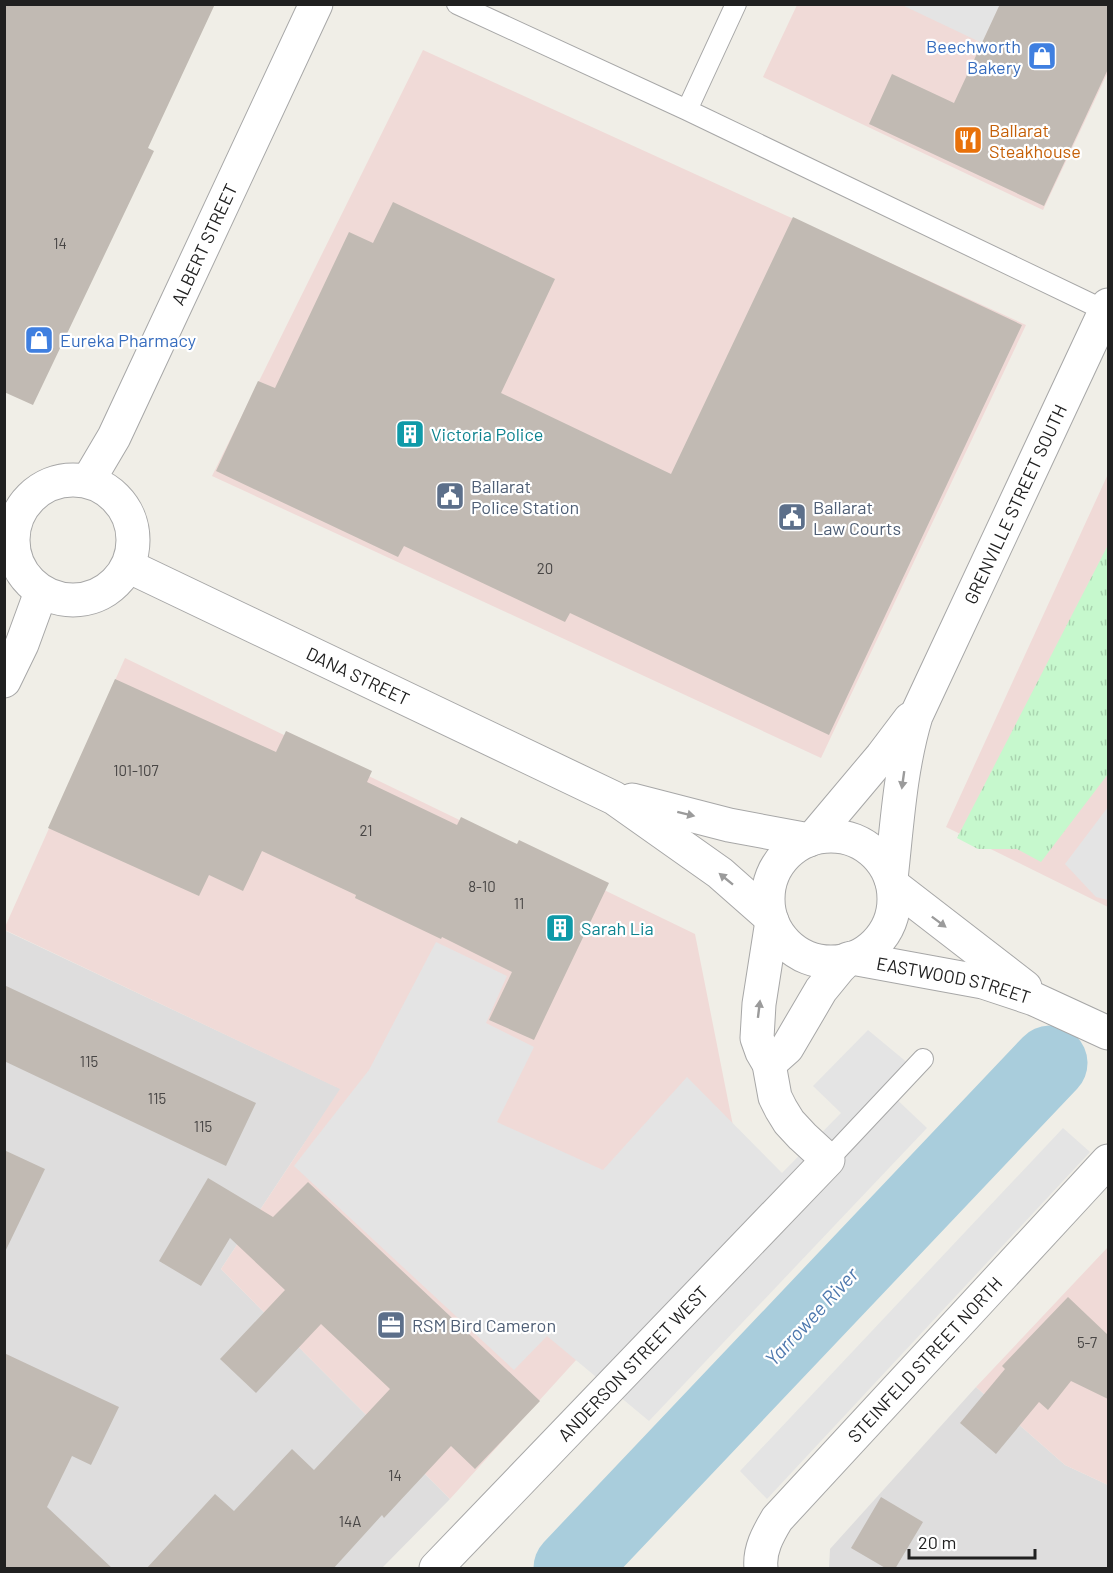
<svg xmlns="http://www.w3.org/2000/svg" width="1113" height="1573" font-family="Barlow,sans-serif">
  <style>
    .residential { fill: #dedddd }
    .commercial { fill: #f0dad7 }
    .park { fill: url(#park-tufts) }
    .parking { fill: #e4e4e4 }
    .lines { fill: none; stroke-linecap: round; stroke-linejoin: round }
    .river { stroke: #a9cddc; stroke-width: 75 }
    .building { fill: #c1bab3 }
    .service-casing { stroke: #a7a7a7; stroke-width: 22 }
    .minor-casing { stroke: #a7a7a7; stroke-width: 35 }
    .tertiary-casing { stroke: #a7a7a7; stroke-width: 35 }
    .service { stroke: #fff; stroke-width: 20 }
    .minor { stroke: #fff; stroke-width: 33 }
    .tertiary { stroke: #fff; stroke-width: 33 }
    .oneway { fill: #9b9b9b }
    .labels { text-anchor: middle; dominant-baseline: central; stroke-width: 4.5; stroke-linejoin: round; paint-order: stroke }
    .number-label { font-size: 15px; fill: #484645 }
    .shop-label { font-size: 18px; fill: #366cbe; stroke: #fff; text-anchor: end }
    .food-label { font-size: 18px; fill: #c56008; stroke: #fff; text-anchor: start }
    .street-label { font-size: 18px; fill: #202020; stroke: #fff }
    .culture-label { font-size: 18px; fill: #0d838f; stroke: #fff; text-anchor: start }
    .service-label { font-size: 18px; fill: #4e5e75; stroke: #fff; text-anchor: start }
    .water-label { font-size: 20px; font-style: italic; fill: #4e78ae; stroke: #fff }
  </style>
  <defs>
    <pattern id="park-tufts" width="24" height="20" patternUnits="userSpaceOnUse" patternTransform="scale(1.5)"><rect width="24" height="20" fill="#c6f8cd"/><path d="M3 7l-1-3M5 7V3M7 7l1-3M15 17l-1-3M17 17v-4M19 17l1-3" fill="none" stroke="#aad4b0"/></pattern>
  </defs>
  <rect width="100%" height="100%" fill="#f0eee7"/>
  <path class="residential" d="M4,930L341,1089L291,1163L221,1269L450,1499L382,1568H5Z
    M976,1387L1065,1465L1108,1485V1568H829L830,1549Z"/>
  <path class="commercial" d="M797,5H1108V72L1043,210L763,77Z
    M423,50L1026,325L821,758L212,476Z
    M1108,474V907L946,827Z
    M125,658L695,934L743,1176L450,1499L221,1269L340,1089L5,930V927Z
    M1108,1247V1485L1065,1465L976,1387Z"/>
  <path class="park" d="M1108,545V774L1041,862L1017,849H978L957,838Z"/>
  <path class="parking" d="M902,5H1000L982,43Z
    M1108,807V900L1096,897L1065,864Z
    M436,942L507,976L486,1023L534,1047L497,1122L603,1170L687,1077L782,1173L841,1113L813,1086L868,1030L915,1069L891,1094L927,1128L649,1421L547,1336L514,1370L294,1166L369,1070Z
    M1063,1128L1090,1152L767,1499L740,1471Z"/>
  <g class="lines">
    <path class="river" d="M571,1568L1050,1063"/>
  </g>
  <path class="building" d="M4,4H215L148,148L154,151L33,405L4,392Z
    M1000,4H1108V69L1044,206L869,124L892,74L954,103Z
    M393,202L555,279L501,393L671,474L793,217L1022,325L829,735L570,613L565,622L404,546L398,557L216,471L258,381L275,388L349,232L373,243Z
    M115,679L276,752L286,731L372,771L367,782L457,825L461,817L517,844L519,840L609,883L534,1040L489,1020L512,972L442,937L441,939L355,898L356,895L262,851L243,891L209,875L199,896L48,828Z
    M4,985L256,1103L226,1166L4,1061Z
    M4,1150L45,1169L4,1254Z
    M208,1178L273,1217L308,1182L540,1401L475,1469L451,1446L384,1518L382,1515L333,1569H146L215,1494L234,1511L292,1449L314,1470L390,1389L321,1324L256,1393L220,1359L285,1290L230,1238L201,1286L159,1261Z
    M1068,1297L1108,1335V1399L1071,1381L1048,1410L1039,1402L996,1454L960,1423L1005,1369L1002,1366Z
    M4,1353L119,1407L91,1465L72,1456L47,1507L113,1569H4Z
    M881,1497L923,1522L895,1569H887L851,1548Z"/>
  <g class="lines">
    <g class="service-casing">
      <path id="service" d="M457,4L687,110L1106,311
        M687,110L736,4
        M828,1160L923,1059"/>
    </g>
    <g class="minor-casing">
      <g id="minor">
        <path id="s1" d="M88,481L114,437L316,4"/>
        <path d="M4,681L22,644L41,592"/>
        <path d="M813,838L882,756L910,719"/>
        <path id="s2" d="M891,879C897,825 900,769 916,716L1108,305"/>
        <path d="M769,1064L787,1048L821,990L839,968L848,959"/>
        <path id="s3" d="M436,1568L828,1160L802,1136L789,1122L781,1109L775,1097L769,1064L762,1052L757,1038L759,1004L772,921"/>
        <path id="s4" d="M761,1568C759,1550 768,1534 777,1519L1108,1161"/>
      </g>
    </g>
    <g class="tertiary-casing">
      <g id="tertiary">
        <circle cx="73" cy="540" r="60"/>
        <path id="s5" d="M128,566L614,798L720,873L770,917"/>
        <path d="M632,800L729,825L809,840"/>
        <circle cx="831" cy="899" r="63"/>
        <path d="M893,885L1025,987"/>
        <path id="s6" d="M852,958L983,982L1034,999L1108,1033"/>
      </g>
    </g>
    <use href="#service" class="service"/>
    <use href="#minor" class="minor"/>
    <use href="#tertiary" class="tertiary"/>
  </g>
  <defs><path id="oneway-solid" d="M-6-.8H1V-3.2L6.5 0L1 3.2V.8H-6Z" transform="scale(1.5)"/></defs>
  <g class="oneway">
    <use href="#oneway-solid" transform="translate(903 780) rotate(98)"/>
    <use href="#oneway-solid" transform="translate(686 814) rotate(14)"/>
    <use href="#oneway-solid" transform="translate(726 879) rotate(-141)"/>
    <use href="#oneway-solid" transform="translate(939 922) rotate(37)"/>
    <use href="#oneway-solid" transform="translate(759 1009) rotate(-83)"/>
  </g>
  <defs>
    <g id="shop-square" transform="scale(1.5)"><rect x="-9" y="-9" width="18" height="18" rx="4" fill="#3f7fe0" stroke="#fff"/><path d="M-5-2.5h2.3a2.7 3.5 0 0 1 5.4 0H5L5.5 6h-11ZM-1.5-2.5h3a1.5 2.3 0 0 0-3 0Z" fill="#fff"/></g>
    <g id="restaurant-square" transform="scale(1.5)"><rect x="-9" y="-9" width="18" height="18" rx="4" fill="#e8710a" stroke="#fff"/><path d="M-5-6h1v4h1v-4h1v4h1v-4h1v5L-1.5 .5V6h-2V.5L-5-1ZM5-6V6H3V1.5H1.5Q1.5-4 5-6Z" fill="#fff"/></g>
    <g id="building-square" transform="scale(1.5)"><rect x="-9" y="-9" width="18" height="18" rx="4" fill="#0f9aa8" stroke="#fff"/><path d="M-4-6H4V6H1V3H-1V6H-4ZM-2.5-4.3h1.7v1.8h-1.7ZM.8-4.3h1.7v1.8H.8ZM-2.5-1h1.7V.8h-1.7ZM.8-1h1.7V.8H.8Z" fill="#fff"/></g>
    <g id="civic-square" transform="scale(1.5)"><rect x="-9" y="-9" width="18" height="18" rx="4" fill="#5c6f8a" stroke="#fff"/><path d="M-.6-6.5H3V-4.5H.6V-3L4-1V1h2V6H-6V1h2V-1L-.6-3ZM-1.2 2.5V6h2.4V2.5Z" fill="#fff"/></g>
    <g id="office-square" transform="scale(1.5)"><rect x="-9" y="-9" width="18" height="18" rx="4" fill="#5c6f8a" stroke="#fff"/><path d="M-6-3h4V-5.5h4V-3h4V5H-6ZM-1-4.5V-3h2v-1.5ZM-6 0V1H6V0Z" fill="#fff"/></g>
  </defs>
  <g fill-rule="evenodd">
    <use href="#shop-square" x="1042" y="56"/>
    <use href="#restaurant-square" x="968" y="140"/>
    <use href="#shop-square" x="39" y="340"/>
    <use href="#building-square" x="410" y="434"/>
    <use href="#civic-square" x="450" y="496"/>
    <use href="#civic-square" x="792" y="517"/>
    <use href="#building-square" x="560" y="928"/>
    <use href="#office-square" x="391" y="1325"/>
  </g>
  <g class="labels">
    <g class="number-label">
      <text x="60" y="243">14</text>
      <text x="545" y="568">20</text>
      <text x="136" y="770">101-107</text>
      <text x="366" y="830">21</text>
      <text x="482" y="886">8-10</text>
      <text x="519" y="903">11</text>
      <text x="89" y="1061">115</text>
      <text x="157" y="1098">115</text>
      <text x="203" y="1126">115</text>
      <text x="1087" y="1342">5-7</text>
      <text x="395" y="1475">14</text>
      <text x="350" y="1521">14A</text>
    </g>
    <g class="shop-label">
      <text x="1021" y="46">Beechworth<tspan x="1021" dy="21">Bakery</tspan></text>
      <text x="60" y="340" text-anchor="start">Eureka Pharmacy</text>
    </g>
    <g class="food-label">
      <text x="989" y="130">Ballarat<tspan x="989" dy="21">Steakhouse</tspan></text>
    </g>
    <g class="street-label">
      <text stroke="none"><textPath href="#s1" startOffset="264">ALBERT STREET</textPath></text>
      <text stroke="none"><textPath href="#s2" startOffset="399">GRENVILLE STREET SOUTH</textPath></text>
      <text stroke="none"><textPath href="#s5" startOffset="255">DANA STREET</textPath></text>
      <text stroke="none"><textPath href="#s6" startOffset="104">EASTWOOD STREET</textPath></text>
      <text stroke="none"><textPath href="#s4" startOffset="270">STEINFELD STREET NORTH</textPath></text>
      <text stroke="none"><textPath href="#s3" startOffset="284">ANDERSON STREET WEST</textPath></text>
    </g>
    <g class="culture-label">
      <text x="431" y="434">Victoria Police</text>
      <text x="581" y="928">Sarah Lia</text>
    </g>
    <g class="service-label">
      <text x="471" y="486">Ballarat<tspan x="471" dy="21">Police Station</tspan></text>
      <text x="813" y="507">Ballarat<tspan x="813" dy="21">Law Courts</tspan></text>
      <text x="412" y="1325">RSM Bird Cameron</text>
    </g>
    <g class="water-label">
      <text transform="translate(811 1316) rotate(-47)">Yarrowee River</text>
    </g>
  </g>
  <rect width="1113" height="1573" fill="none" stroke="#202020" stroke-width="12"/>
  <path d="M909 1549v9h126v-9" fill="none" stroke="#202020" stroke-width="3"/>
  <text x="918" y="1549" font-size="18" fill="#202020" stroke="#ffffff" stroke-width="4.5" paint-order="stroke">20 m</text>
</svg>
